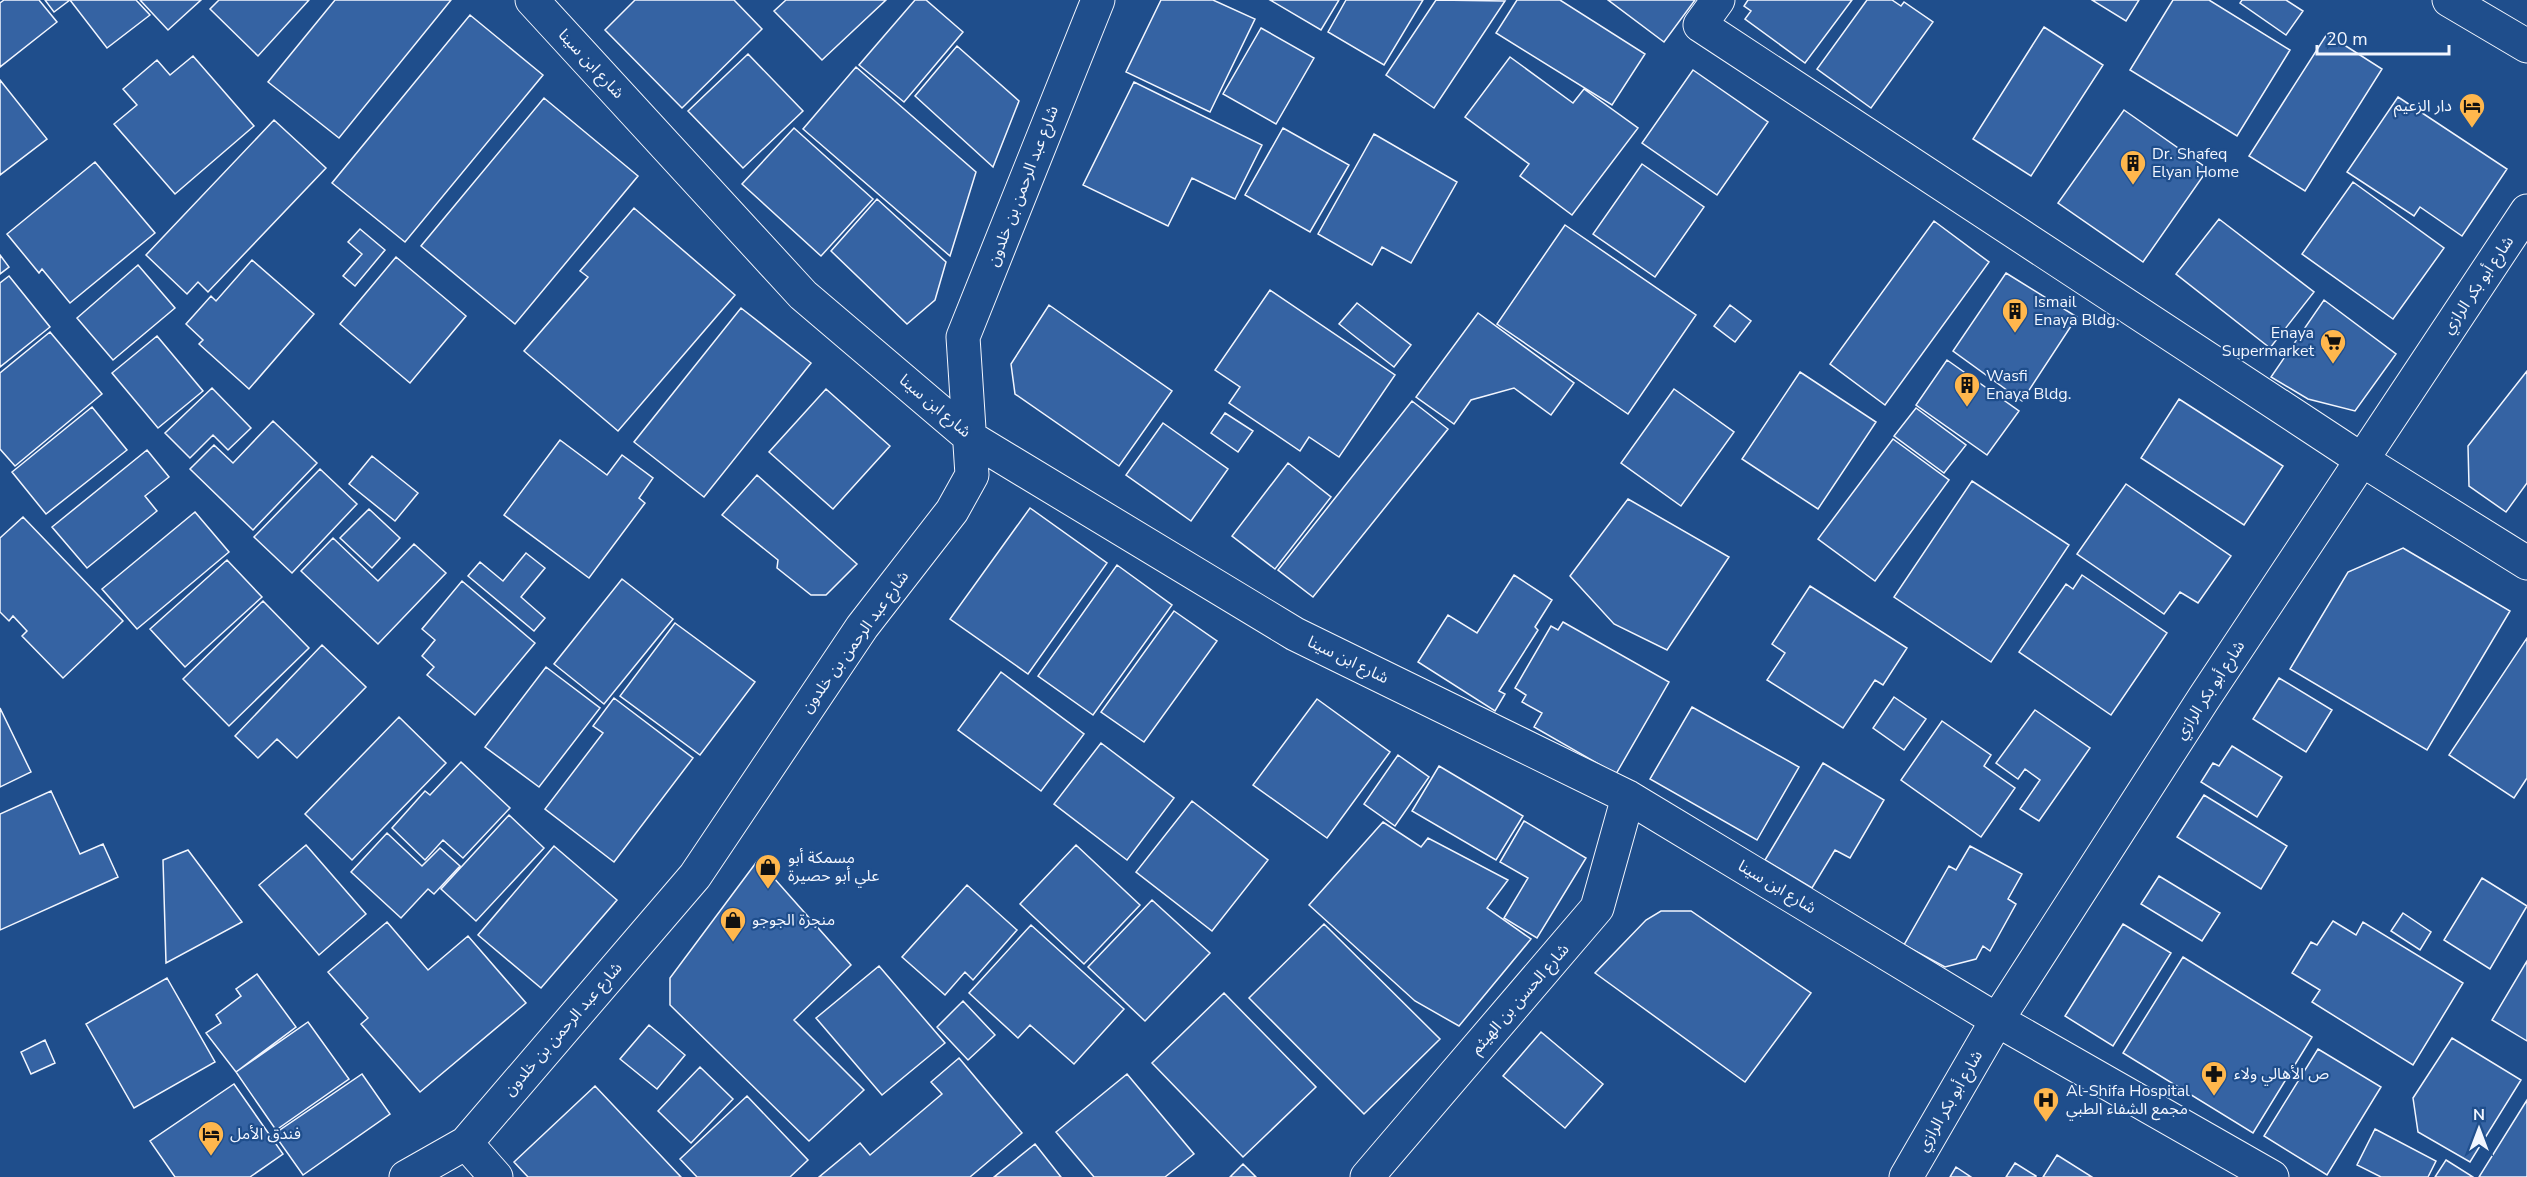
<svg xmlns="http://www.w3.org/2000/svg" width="2527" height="1177" font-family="'Nunito Sans','Noto Sans Arabic',sans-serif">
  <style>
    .building { fill: #3563a3; stroke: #f2f6ff; stroke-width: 1.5 }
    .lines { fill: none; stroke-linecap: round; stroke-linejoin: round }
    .minor-casing { stroke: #f2f6ff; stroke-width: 35 }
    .minor { stroke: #1f4e8c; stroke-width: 33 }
    .labels { text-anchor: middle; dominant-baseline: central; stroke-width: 4.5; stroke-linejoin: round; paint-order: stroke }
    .street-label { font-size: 16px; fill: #f2f6ff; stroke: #1f4e8c }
    .poi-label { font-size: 16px; fill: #f2f6ff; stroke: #1f4e8c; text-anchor: start }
  </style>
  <rect width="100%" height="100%" fill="#1f4e8c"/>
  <path class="building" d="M4,0H39L57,22L0,67V3Z
    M45,0H136L150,15L107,48L70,0L54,12Z
    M140,0H201L168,30Z
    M219,0H309L258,56L210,9Z
    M335,0H451L339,138L268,82Z
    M635,0H734L762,29L682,108L605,30Z
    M786,0H886L822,60L774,11Z
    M915,0H926L963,32L904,102L859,65Z
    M1161,0H1213L1255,19L1210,112L1126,72Z
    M1270,0H1339L1321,30Z
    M1346,0H1423L1384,65L1328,32Z
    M1436,0L1505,1L1434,108L1386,75Z
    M1517,0H1560L1645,54L1612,105L1496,33Z
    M1608,0H1695L1664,42Z
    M1748,0H1852L1805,63L1745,19L1751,11L1744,6Z
    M1867,0H1892L1901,6L1904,2L1933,22L1871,108L1817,69Z
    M2092,0H2139L2126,21Z
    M2173,0H2209L2290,50L2237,136L2130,70Z
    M2242,0H2286L2303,11L2286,35L2240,3Z
    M470,15L543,75L405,242L332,183Z
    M2044,27L2103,65L2031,176L1973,139Z
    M1261,28L1314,58L1276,124L1223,94Z
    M2327,34L2382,69L2305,191L2249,156Z
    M957,46L1019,101L993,167L915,96Z
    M748,54L803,111L743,168L688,111Z
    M193,56L254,126L175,194L114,124L137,105L123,89L157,60L170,75Z
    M1510,57L1573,103L1584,89L1638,128L1572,215L1520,176L1529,164L1465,117Z
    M856,67L976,172L950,256L803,129Z
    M1693,70L1768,122L1717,195L1642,143Z
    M0,80L47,139L0,175Z
    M1134,82L1262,145L1235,199L1192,178L1168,226L1083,185Z
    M2398,97L2507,169L2462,236L2420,207L2414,216L2347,172Z
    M544,98L638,176L515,324L421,246Z
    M2124,110L2208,169L2143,262L2058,203Z
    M274,120L326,168L208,292L198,282L187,294L146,255Z
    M794,128L873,199L821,256L742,184Z
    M1283,128L1349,165L1310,232L1245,195Z
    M1374,134L1457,182L1411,263L1382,247L1372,265L1318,234Z
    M95,162L155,233L70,303L42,269L39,273L7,234Z
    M1642,164L1704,207L1655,277L1593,234Z
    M2353,182L2444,248L2393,319L2302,254Z
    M877,199L946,262L935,300L907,324L831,251Z
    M634,208L735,295L618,431L524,351L588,277L580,271Z
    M2219,219L2314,292L2270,348L2176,274Z
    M1934,221L1989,262L1885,405L1830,364Z
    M1565,225L1696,315L1628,414L1497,324Z
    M360,229L385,250L355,286L343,276L362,254L348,242Z
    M0,255L9,267L0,274Z
    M396,257L466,316L410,383L340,324Z
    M252,260L314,314L249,389L199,344L203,340L186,324L211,296L216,301Z
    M138,265L175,308L113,360L77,318Z
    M2006,273L2077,317L2022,401L1953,351Z
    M9,276L50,327L0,367V283Z
    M1270,290L1395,375L1339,457L1309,437L1300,451L1229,403L1240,387L1215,370Z
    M2324,300L2396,354L2355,411L2308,399L2271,377Z
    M1357,303L1411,345L1394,367L1339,324Z
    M1049,305L1172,391L1119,466L1015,394L1011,364Z
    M1730,305L1751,321L1735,342L1714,326Z
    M741,308L811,363L704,497L634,442Z
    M1478,313L1574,383L1551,415L1514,388L1471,400L1454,424L1416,397Z
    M50,332L102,394L15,466L0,449V373Z
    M157,336L203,391L158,428L112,373Z
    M1947,360L2019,411L1987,455L1916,405Z
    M2527,371V483L2506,512L2469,486L2468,446Z
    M1800,372L1876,422L1818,509L1742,459Z
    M212,388L251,428L228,450L213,435L190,458L165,433Z
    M826,389L890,446L833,509L769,452Z
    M1674,389L1734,432L1681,506L1621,463Z
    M2179,399L2283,466L2244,525L2141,458Z
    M1412,401L1448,429L1313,597L1278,570Z
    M92,407L127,450L46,514L12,472Z
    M1916,408L1966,445L1944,473L1894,436Z
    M1225,413L1253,431L1238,452L1211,433Z
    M273,421L317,463L253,530L190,469L214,445L233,463Z
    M1163,423L1228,469L1191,521L1126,475Z
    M1893,439L1949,480L1875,581L1818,539Z
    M560,440L607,475L622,455L653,478L639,498L645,503L589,578L504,515Z
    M147,450L169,477L145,496L157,511L87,568L52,527Z
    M372,456L418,493L395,521L349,484Z
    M1288,463L1331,497L1275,569L1232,536Z
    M320,469L357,504L292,573L254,537Z
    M757,475L857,564L826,595H811L777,568L778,560L722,515Z
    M1972,481L2069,545L1991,662L1894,597Z
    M2126,484L2231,556L2198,603L2180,592L2164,614L2077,554Z
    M1628,499L1729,557L1667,650L1614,624L1570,576Z
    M1030,508L1107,563L1028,674L950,619Z
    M369,509L400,538L372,568L340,538Z
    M195,512L229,552L137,629L102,589Z
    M23,517L123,621L63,678L22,636L27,631L13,616L9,621L0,612V538Z
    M333,538L378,581L414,544L446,573L378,644L301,571Z
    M2403,548L2510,611L2427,750L2290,669L2348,572Z
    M526,553L545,568L521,597L545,618L534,631L468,576L480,562L503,581Z
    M227,560L262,597L185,667L150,629Z
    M1117,565L1172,605L1093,715L1038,676Z
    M1514,575L1552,600L1535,627L1538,630L1499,691L1505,694L1495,711L1418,662L1448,615L1477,633Z
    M2082,575L2167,633L2111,715L2019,652L2066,584L2073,589Z
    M622,579L673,619L604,704L554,664Z
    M462,581L535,643L475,715L427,675L434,667L422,656L435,640L422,629Z
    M1810,586L1907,648L1883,685L1875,680L1843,728L1767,680L1785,653L1772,644Z
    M263,601L309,648L229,726L183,679Z
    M1174,611L1217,641L1144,742L1101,712Z
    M1563,622L1669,682L1616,774L1534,727L1542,713L1522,702L1526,695L1515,688L1551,626L1558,630Z
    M675,623L755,682L700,755L620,696Z
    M2527,638V778L2514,798L2449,755Z
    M322,645L366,687L297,758L277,739L258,758L235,736Z
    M546,667L600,708L539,787L485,747Z
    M1001,672L1084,734L1041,791L958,730Z
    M2279,678L2332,710L2306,752L2253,719Z
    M1894,697L1926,719L1904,750L1873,728Z
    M614,698L693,758L614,862L545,809L603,733L593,726Z
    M1317,699L1390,752L1327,838L1253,785Z
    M1692,707L1799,767L1757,840L1650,779Z
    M0,708L31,772L0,787Z
    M2035,710L2090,748L2039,821L2020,809L2040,780L2025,769L2018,779L1996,763Z
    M399,717L446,763L352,860L305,814Z
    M1942,721L1991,755L1984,766L2015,788L1981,837L1901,780Z
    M1101,743L1174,798L1127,860L1054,804Z
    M2232,746L2282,777L2257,817L2201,782L2213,763L2219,766Z
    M1398,755L1429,777L1395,826L1364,804Z
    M461,762L510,808L463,858L443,840L425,860L392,828L425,791L430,795Z
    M1823,763L1884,800L1850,858L1835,850L1812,888L1765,860Z
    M1439,766L1523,816L1496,860L1412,811Z
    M51,791L80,854L103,844L118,877L0,930V814Z
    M2204,795L2287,846L2261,889L2177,837Z
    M1192,801L1268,860L1212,931L1136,872Z
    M509,815L544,848L476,921L441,889Z
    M1524,821L1586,858L1537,938L1504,918L1528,878L1500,862Z
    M1383,822L1421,847L1428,838L1508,880L1487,908L1531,939L1459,1026L1415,1001L1309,905Z
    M387,833L422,866L440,848L460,866L434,894L428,889L401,918L351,872Z
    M306,845L366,914L319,955L259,885Z
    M1076,845L1140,905L1084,964L1020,904Z
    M554,846L617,900L541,988L478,935Z
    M1970,846L2022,874L2008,899L2016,904L1990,951L1983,946L1976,959L1945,967L1904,945L1949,866L1956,870Z
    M188,850L242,922L166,963L163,860Z
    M758,860L851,965L794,1020L864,1090L809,1141L670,1005V978Z
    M2159,876L2220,913L2202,941L2141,904Z
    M2482,878L2527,906L2490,969L2444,940Z
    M967,885L1017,930L973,980L965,972L945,995L902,957Z
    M1152,900L1210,953L1145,1021L1088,967Z
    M1661,911H1691L1811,993L1745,1082L1595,973L1646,920Z
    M2403,913L2431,932L2420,950L2391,931Z
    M2333,921L2356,935L2363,922L2463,983L2413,1065L2312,1002L2320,990L2292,973L2311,942L2317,945Z
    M387,922L428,970L468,936L526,1003L420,1092L361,1024L368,1018L328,972Z
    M1324,924L1440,1039L1364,1114L1249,998Z
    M2123,924L2171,953L2113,1046L2065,1016Z
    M1031,925L1124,1009L1074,1064L1030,1025L1018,1038L969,993Z
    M2183,957L2312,1037L2253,1133L2123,1053Z
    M2527,961V1041L2492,1020Z
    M879,966L945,1043L882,1095L816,1018Z
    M257,974L296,1027L236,1072L206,1033L221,1023L216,1015L241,996L236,989Z
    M167,978L215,1062L134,1108L86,1024Z
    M1224,993L1316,1087L1243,1157L1152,1063Z
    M963,1001L995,1035L968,1060L937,1027Z
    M308,1022L349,1079L276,1130L236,1072Z
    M649,1025L685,1055L657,1089L620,1059Z
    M1541,1032L1603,1084L1565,1128L1503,1076Z
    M2452,1038L2521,1080L2470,1162L2418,1132L2413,1098Z
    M45,1040L55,1063L31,1074L21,1052Z
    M2318,1049L2381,1087L2327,1175L2264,1136Z
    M959,1058L1022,1133L970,1177H819L860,1143L870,1155L942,1094L931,1082Z
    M700,1067L733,1099L691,1143L658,1111Z
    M362,1074L390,1114L303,1175L274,1134Z
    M1127,1074L1194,1154L1165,1177H1094L1056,1132Z
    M234,1084L283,1154L250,1177H175L150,1141Z
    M595,1086L681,1177H528L514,1162Z
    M747,1096L808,1160L790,1177H697L680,1159Z
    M2527,1100V1177H2479Z
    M2375,1129L2436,1161L2428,1177H2381L2357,1165Z
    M1035,1144L1061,1177H994Z
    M2057,1155L2092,1177H2043Z
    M2446,1160L2473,1177H2435Z
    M2015,1163L2036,1176V1177H2006Z
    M1243,1164L1256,1177H1230Z
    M1956,1167L1971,1177H1950Z"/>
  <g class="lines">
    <g class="minor-casing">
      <path id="minor" d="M532,0L803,295L971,438L1295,634L1628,797L1997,1020L2272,1177
        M1718,0L1700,25L2362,460L2527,563
        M2449,0L2527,46
        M466,1143L496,1177
        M406,1177L466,1143L695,876L862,627L952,511L972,475L963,337L1098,0
        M1367,1177L1597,908L1628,797
        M1906,1177L1997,1020L2204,698L2527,211"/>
    </g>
    <use href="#minor" class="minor"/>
  </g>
  <defs>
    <g id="hotel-pin" transform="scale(1.35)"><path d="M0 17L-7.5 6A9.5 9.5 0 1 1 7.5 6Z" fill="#ffb74d" stroke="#1f4e8c"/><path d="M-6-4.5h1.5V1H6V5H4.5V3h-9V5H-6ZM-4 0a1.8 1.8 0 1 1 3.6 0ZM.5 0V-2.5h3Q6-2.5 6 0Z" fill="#111"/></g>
    <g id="building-pin" transform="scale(1.35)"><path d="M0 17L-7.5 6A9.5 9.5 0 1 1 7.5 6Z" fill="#ffb74d" stroke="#1f4e8c"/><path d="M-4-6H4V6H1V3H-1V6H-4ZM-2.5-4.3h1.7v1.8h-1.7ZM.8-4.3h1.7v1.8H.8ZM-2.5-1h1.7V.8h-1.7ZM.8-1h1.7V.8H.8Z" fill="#111"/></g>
    <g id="supermarket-pin" transform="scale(1.35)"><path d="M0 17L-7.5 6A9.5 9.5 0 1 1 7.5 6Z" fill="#ffb74d" stroke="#1f4e8c"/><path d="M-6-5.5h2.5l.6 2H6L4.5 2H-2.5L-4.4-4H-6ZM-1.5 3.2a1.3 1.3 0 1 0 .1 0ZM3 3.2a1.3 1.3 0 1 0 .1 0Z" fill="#111"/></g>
    <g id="shop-pin" transform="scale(1.35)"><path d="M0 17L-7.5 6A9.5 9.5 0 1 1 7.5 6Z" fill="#ffb74d" stroke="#1f4e8c"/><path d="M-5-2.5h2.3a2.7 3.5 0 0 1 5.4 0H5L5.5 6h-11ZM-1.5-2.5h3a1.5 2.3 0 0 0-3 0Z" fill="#111"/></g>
    <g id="pharmacy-pin" transform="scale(1.35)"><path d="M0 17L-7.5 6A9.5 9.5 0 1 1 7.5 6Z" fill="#ffb74d" stroke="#1f4e8c"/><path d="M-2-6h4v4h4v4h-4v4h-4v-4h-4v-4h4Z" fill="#111"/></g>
    <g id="hospital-pin" transform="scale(1.35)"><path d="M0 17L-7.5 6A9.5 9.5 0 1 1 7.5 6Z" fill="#ffb74d" stroke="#1f4e8c"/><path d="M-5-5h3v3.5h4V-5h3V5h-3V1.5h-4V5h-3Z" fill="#111"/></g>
  </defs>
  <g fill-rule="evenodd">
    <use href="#hotel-pin" x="2472" y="106"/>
    <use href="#building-pin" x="2133" y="163"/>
    <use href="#building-pin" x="2015" y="311"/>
    <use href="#supermarket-pin" x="2333" y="342"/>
    <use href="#building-pin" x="1967" y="385"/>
    <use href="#shop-pin" x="768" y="867"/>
    <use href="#shop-pin" x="733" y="920"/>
    <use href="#pharmacy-pin" x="2214" y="1074"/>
    <use href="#hospital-pin" x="2046" y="1100"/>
    <use href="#hotel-pin" x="211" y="1134"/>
  </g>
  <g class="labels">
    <g class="street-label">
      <text transform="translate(591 64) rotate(47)">شارع ابن سينا</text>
      <text transform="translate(1023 186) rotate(-69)">شارع عبد الرحمن بن خلدون</text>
      <text transform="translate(2478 285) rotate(-56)">شارع أبو بكر الرازي</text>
      <text transform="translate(935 406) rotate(40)">شارع ابن سينا</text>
      <text transform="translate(855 642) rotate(-54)">شارع عبد الرحمن بن خلدون</text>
      <text transform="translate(1348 660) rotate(26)">شارع ابن سينا</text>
      <text transform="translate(2210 690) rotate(-57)">شارع أبو بكر الرازي</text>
      <text transform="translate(1777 887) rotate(31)">شارع ابن سينا</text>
      <text transform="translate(1520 999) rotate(-49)">شارع الحسن بن الهيثم</text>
      <text transform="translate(563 1029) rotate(-49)">شارع عبد الرحمن بن خلدون</text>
      <text transform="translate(1950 1101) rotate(-60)">شارع أبو بكر الرازي</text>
    </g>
    <g class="poi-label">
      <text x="2452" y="106" text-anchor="end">دار الزعيم</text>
      <text x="2152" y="154">Dr. Shafeq<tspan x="2152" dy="18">Elyan Home</tspan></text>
      <text x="2034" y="302">Ismail<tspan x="2034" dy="18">Enaya Bldg.</tspan></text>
      <text x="2314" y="333" text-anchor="end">Enaya<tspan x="2314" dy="18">Supermarket</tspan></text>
      <text x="1986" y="376">Wasfi<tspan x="1986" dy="18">Enaya Bldg.</tspan></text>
      <text x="788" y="858">مسمكة أبو<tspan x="788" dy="18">علي أبو حصيرة</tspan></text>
      <text x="752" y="920">منجرة الجوجو</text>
      <text x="2234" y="1074">ص الأهالي ولاء</text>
      <text x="2066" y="1091">Al-Shifa Hospital<tspan x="2066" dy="18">مجمع الشفاء الطبي</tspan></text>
      <text x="230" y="1134">فندق الأمل</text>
    </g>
  </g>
  <g transform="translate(2479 1129)" stroke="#1f4e8c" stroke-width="4.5" paint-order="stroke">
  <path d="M0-4.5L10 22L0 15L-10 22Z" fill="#f2f6ff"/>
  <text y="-9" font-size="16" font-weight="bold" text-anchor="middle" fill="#f2f6ff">N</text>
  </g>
  <path d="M2317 45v9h132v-9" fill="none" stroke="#f2f6ff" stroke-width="3"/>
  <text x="2326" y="45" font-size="18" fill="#f2f6ff" stroke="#1f4e8c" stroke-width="4.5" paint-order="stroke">20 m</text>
</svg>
